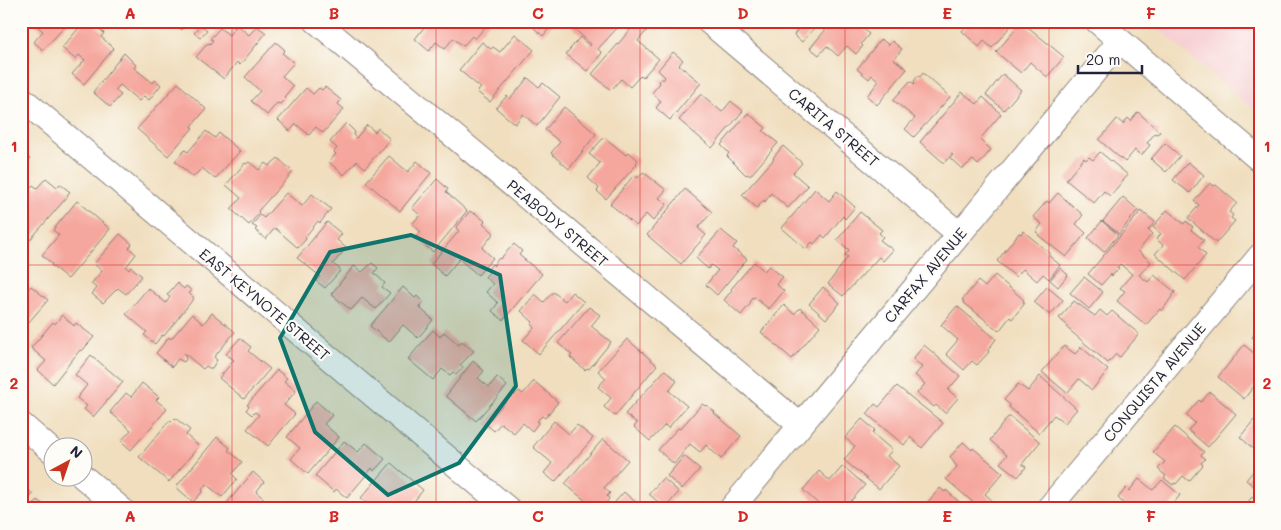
<svg xmlns="http://www.w3.org/2000/svg" width="1281" height="530" font-family="Mali,sans-serif">
  <style>
    .built { fill: #f7cfd3 }
    .building { fill: #f5a79e }
    .lines { fill: none; stroke-linecap: round; stroke-linejoin: round }
    .minor-casing { stroke: #89807c; stroke-width: 26 }
    .minor { stroke: #fff; stroke-width: 24 }
    .marked { fill: #0f766e; fill-opacity: 0.2; stroke: #0f766e; stroke-width: 4; stroke-linejoin: round }
    .grid { fill: none; stroke: #d62828; stroke-width: 1; stroke-opacity: 0.55 }
    .labels { text-anchor: middle; dominant-baseline: central; stroke-width: 4.5; stroke-linejoin: round; paint-order: stroke }
    .street-label { font-size: 15px; fill: #22223b; stroke: #fdfcf7 }
    .neatline { fill: none; stroke: #d62828; stroke-width: 2 }
    .grid-label { font-size: 16px; text-anchor: middle; font-weight: bold; fill: #d62828 }
  </style>
  <rect width="100%" height="100%" fill="#fdfcf7"/>
  <filter id="ink" filterUnits="userSpaceOnUse"><feTurbulence type="fractalNoise" baseFrequency=".02" numOctaves="2"/><feDisplacementMap in="SourceGraphic" scale="10" xChannelSelector="R" yChannelSelector="G"/><feConvolveMatrix kernelMatrix="1 2 1 2 8 2 1 2 1" color-interpolation-filters="sRGB"/></filter>
  <filter id="wash" filterUnits="userSpaceOnUse"><feTurbulence type="fractalNoise" baseFrequency=".0096" numOctaves="4" result="noise"/><feDisplacementMap in="SourceGraphic" scale="20" xChannelSelector="R" yChannelSelector="G"/><feGaussianBlur stdDeviation="1.12" result="paint"/><feColorMatrix in="noise" values="0 0 0 0 0 0 0 0 0 0 0 0 0 0 0 0 0 1.4 0 .05"/><feComposite in="paint" operator="in"/></filter>
  <g filter="url(#wash)">
    <rect width="100%" height="100%" fill="#f0debe"/>
    <path class="built" d="M1149,21H1260V115Z"/>
    <g id="blocks">
      <path class="building" d="M31,21H70L43,50L34,42L43,31Z
        M88,21H90L104,33L101,37L114,48L84,84L72,74L85,60L79,55L75,59L62,48L83,23L85,24Z
        M172,21H206L202,26L207,30L200,38L194,33L198,29L189,21L182,30Z
        M429,21H490L475,39L472,36L463,46L453,38L445,49L436,42L429,51L415,39Z
        M531,21H555L543,36L531,25L533,23Z
        M571,21H614L619,26L598,49L602,53L587,71L566,54L580,37L590,46L591,44L569,24Z
        M787,21H820L802,42L794,35L797,30Z
        M833,21H854L869,34L861,44L863,46L856,54L847,46L838,56L827,46L819,55L810,48Z
        M963,21H1015L992,48L984,41L979,47L962,31L967,25Z
        M1176,21H1190L1185,28Z
        M637,22L647,30L638,41L659,59L643,77L641,75L630,87L621,79L611,90L592,74Z
        M1022,22L1064,57L1047,77L1030,62L1021,73L996,52Z
        M237,25L249,35L257,26L266,33L240,65L237,62L224,79L196,57L208,43L210,44L213,40L210,39L220,28L229,35Z
        M515,34L534,50L490,102L477,92L481,88L459,70L482,42L491,49L493,47L500,52Z
        M881,39L889,45L892,41L902,49L894,59L907,69L877,105L867,96L879,81L872,75L869,79L857,69Z
        M276,42L285,50L282,53L294,63L282,76L293,86L284,97L286,98L280,104L277,103L267,115L251,101L260,91L245,77Z
        M673,52L683,60L679,65L701,83L670,120L656,108L661,101L652,93L660,83L658,81L661,78L663,80L665,77L658,70Z
        M124,53L136,65L134,68L153,83L155,80L161,85L149,100L144,96L139,101L120,85L115,90L121,95L110,107L93,92Z
        M923,73L950,97L914,137L905,129L915,118L893,100L910,81L914,84L915,83L914,81L918,76L920,77Z
        M1003,74L1021,90L1004,110L986,95Z
        M528,78L539,87L543,83L560,97L537,126L523,114L515,124L496,108L507,96L510,99Z
        M178,83L206,109L191,127L193,128L168,156L137,129Z
        M325,87L341,100L338,104L344,109L323,133L316,127L309,135L296,124L290,131L278,120L306,88L313,94L319,88L322,90Z
        M962,92L977,104L983,97L1001,114L980,139L991,150L978,165L973,160L962,169L950,158L953,155L952,154L944,163L920,142Z
        M701,94L722,112L731,101L743,111L712,148L679,120Z
        M564,107L596,134L569,169L551,153L560,142L545,130Z
        M1138,112L1160,132L1157,134L1155,133L1147,143L1150,145L1141,156L1135,150L1125,162L1099,140L1117,119L1123,124L1128,118L1131,121Z
        M748,113L766,128L763,131L778,143L750,176L748,174L746,175L727,156L729,153L721,145Z
        M346,123L355,132L353,135L356,138L367,125L375,132L378,128L390,139L365,168L357,161L344,175L329,162L336,154L334,152L337,148L330,142Z
        M206,131L215,138L219,133L240,151L215,179L202,168L193,177L175,161L185,150L188,152Z
        M604,137L626,155L629,152L638,160L636,163L637,164L606,199L597,191L599,188L588,178L600,163L589,154Z
        M1165,143L1180,156L1166,172L1151,159Z
        M783,146L802,163L793,173L808,186L788,208L771,193L765,202L764,200L757,208L742,195L774,159L773,158Z
        M21,151L30,159L21,169Z
        M1100,152L1128,175L1110,196L1104,191L1094,203L1066,180L1084,158L1086,160L1089,157L1093,160Z
        M389,156L408,172L417,161L431,173L400,211L366,182Z
        M278,158L293,172L258,211L259,213L249,225L231,209L241,198L226,185L245,163L246,164L249,162L259,170L265,163L269,166Z
        M1188,162L1204,175L1190,193L1173,180Z
        M643,172L666,190L659,198L667,204L653,221L646,214L636,226L610,204L634,175L638,178Z
        M46,178L57,187L60,184L70,192L67,195L68,196L29,241L21,234V185L23,183L30,188L33,185L37,188Z
        M437,179L448,189L446,192L467,211L433,252L416,237L421,232L412,224L420,215L412,208Z
        M1210,183L1214,186L1216,185L1237,203L1229,212L1233,215L1231,218L1235,221L1216,243L1188,218L1199,205L1194,201Z
        M685,189L712,212L698,228L706,235L681,264L647,235Z
        M815,189L829,201L837,191L855,207L845,219L843,216L825,238L822,235L814,244L812,242L806,249L782,228Z
        M286,193L302,206L312,194L331,209L320,223L318,221L305,237L306,239L298,248L275,228L266,239L255,230L257,228L252,225L260,215L264,218Z
        M1058,193L1083,215L1076,224L1086,233L1066,257L1038,235L1039,234L1036,232L1042,224L1033,217L1047,201L1049,203Z
        M1123,197L1138,210L1119,234L1103,221Z
        M77,201L110,229L68,279L51,265L52,264L42,255L59,235L53,230Z
        M1167,210L1184,224L1186,221L1193,227L1191,230L1204,240L1198,247L1206,255L1185,280L1155,254L1163,245L1156,239L1161,234L1153,227Z
        M470,211L474,214L475,213L485,221L483,223L494,233L482,248L493,258L478,275L459,259L445,276L431,264L459,231L456,228Z
        M1141,211L1155,222L1148,230L1152,234L1138,251L1151,262L1139,275L1148,282L1154,275L1175,292L1162,311L1160,309L1146,325L1117,301L1125,291L1120,288L1132,274L1120,264L1117,267L1119,268L1112,276L1111,274L1101,285L1088,274Z
        M860,212L882,230L879,233L883,237L880,240L893,250L883,261L879,257L843,296L828,284L848,257L845,255L849,250L837,240Z
        M1102,221L1118,235L1104,252L1088,238Z
        M327,222L342,234L337,240L346,248L333,264L341,270L325,288L316,281L320,276L297,258Z
        M721,230L737,243L733,248L747,259L717,295L706,285L718,270L711,265L708,269L696,258Z
        M1023,231L1051,254L1049,256L1060,265L1049,279L1043,274L1037,281L1023,269L1016,277L997,261L1019,233L1021,234Z
        M120,234L132,244L129,248L136,254L126,267L129,270L131,267L142,276L126,294L118,288L103,303L92,294L97,288L91,284L102,271L94,264Z
        M514,244L522,251L519,255L542,274L503,320L492,311L498,303L486,292L493,284L485,277L490,271L488,269L492,264L494,266V264L499,258L500,259Z
        M754,262L764,271L769,266L783,277L776,284L784,291L769,309L754,297L750,302L751,303L741,315L724,300L732,290L731,289Z
        M372,263L378,268L374,273L385,283L382,287L390,293L376,309L362,298L351,310L331,294L354,266L362,272Z
        M1060,268L1068,275L1058,287L1050,280Z
        M995,275L1024,300L1023,302L1025,303L1012,319L1010,317L999,331L963,302L964,301L962,300L978,281L985,287Z
        M1084,277L1103,292L1089,309L1070,293Z
        M177,283L184,289L186,286L192,291L189,293L194,298L164,336L162,335L155,344L144,335L147,332L126,314L148,288L166,303L170,297L167,295Z
        M31,286L48,300L21,331V297Z
        M403,287L415,298L417,296L423,302L419,307L433,320L418,338L403,325L389,342L370,326Z
        M823,287L840,303L826,319L809,304Z
        M1047,287L1063,300L1050,315L1034,302Z
        M553,292L565,301L572,292L584,302L539,354L523,340L534,328L531,324L533,322L521,311L535,294L544,302Z
        M1074,301L1095,316L1100,310L1107,316L1112,311L1139,334L1120,357L1116,354L1108,363L1067,328L1068,326L1059,318Z
        M784,305L794,314L800,308L820,326L792,359L761,332Z
        M957,306L996,339L988,350L989,352L977,365L972,361L964,370L946,354L958,340L941,325Z
        M589,307L600,315L591,326L611,342L589,369L587,368L585,370L570,357L572,355L558,343Z
        M212,313L235,332L214,357L217,360L212,368H209L206,366L203,369L184,353L186,359L184,362L178,359L172,367L156,353L169,337L171,339L192,314L203,324Z
        M62,315L74,326L76,323L94,337L82,351L80,350L53,384L38,370L46,361L31,348L53,322L55,324Z
        M1260,328V344L1252,337Z
        M433,330L440,337L444,332L459,345L462,341L474,351L460,365L463,367L456,375L453,372L450,375L442,369L433,380L408,359Z
        M240,338L251,347L248,351L270,369L244,399L219,378L234,360L226,354Z
        M627,339L657,365L615,416L604,407L611,398L598,387L606,378L598,371Z
        M924,345L960,376L948,390L958,398L945,413L936,405L934,407L917,393L925,384L915,375L922,367L913,359Z
        M1244,345L1260,358V391L1254,386L1244,399L1218,377Z
        M1064,346L1075,354L1081,347L1108,370L1092,390L1079,379L1067,393L1042,372Z
        M91,355L123,382L93,417L84,409L87,406L77,398L87,385L75,375Z
        M473,361L484,371L478,378L489,387L497,377L507,386L476,421L446,396Z
        M277,370L287,378L284,381L296,391L284,405L295,414L268,446L247,429L259,415L255,412L252,415L246,410L249,406L247,405Z
        M665,370L677,381L669,391L687,406L668,428L665,425L650,441L634,427L637,423L625,414Z
        M1040,376L1077,409L1065,423L1054,415L1039,433L1009,407L1010,405L1004,400L1018,384L1028,391Z
        M534,381L558,402L545,418L542,416L537,421L539,422L532,431L523,423L514,433L501,423L494,431L486,424L513,393L515,395L519,391L523,394Z
        M142,383L159,397L156,400L167,409L131,450L121,441L131,430L110,412L126,393L131,397Z
        M897,386L943,423L922,448L910,437L904,445L867,414L875,404L879,407Z
        M1210,392L1236,414L1208,447L1188,430L1195,423L1186,415L1199,400L1201,402Z
        M316,401L332,415L324,424L339,437L308,474L291,459L300,448L287,437Z
        M702,404L705,406L706,405L715,412L714,413L741,436L721,459L706,445L700,452L690,444L674,464L658,450L678,428L680,429Z
        M1260,413V423L1255,419Z
        M1008,417H1010L1040,442L1022,464L1026,467L1018,477L1000,463L1007,455L990,440Z
        M175,418L190,430L186,435L199,446L169,482L139,457L169,421L171,422Z
        M862,419L875,430L872,433L892,450L887,456L899,466L879,489L844,460L855,446L845,438Z
        M1254,420L1260,425V447L1256,451L1240,437Z
        M554,421L569,434L577,425L593,438L555,482L544,473L552,463L533,447Z
        M1175,427L1204,452L1201,455L1205,459L1201,463L1203,465L1189,481L1183,476L1176,484L1174,483L1173,485L1164,478L1166,476L1158,469L1165,462L1153,452Z
        M217,437L230,448L228,450L242,462L232,474L237,479L222,497L206,484L202,489L203,491L193,502L176,487Z
        M603,439L628,460L604,488L610,493L607,496L609,499L601,509H586L583,507L587,502L565,484Z
        M344,441L358,452L366,443L385,459L374,471L372,468L347,498L336,489L334,492L315,476Z
        M963,442L972,450L973,448L1003,473L985,494L996,504L991,509H982L976,505L946,479L957,467L950,457Z
        M684,456L700,469L682,489L667,476Z
        M391,463L423,490L408,509H374L361,498Z
        M843,466L865,485L851,501L859,509H824L803,490L819,471L830,481Z
        M1257,467L1260,469V491L1246,480Z
        M253,472L264,482L256,492L274,507L273,509H222Z
        M663,478L679,492L665,508L649,494Z
        M1139,479L1153,490L1162,480L1180,495L1169,509H1129L1118,498L1126,488L1129,491Z
        M21,484L33,494L21,508Z
        M940,488L945,492L946,490L967,509H930L932,507L927,503Z
        M624,492L640,506L642,504L648,509H609Z
        M1252,497L1260,504V509H1242Z
        M37,500L46,506L44,509H30Z"/>
    </g>
  </g>
  <g filter="url(#ink)">
    <use href="#blocks" fill-opacity="0" stroke="#89807c" stroke-width="1"/>
    <g class="lines">
      <g class="minor-casing">
        <path id="minor" d="M316,21L800,425
          M708,21L959,234
          M1097,21L1260,160
          M21,98L508,509
          M21,424L52,451
          M82,476L121,509
          M731,509L1120,41
          M1048,509L1260,256"/>
      </g>
      <use href="#minor" class="minor"/>
    </g>
  </g>
  <path class="marked" d="M411,235L500,275L516,386L459,463L388,495L315,432L280,338L330,252Z"/>
  <path class="grid" d="M232,21V509M436,21V509M640,21V509M845,21V509M1049,21V509M21,265H1260"/>
  <g class="labels">
    <g class="street-label">
      <text transform="translate(834 127) rotate(40)">CARITA STREET</text>
      <text transform="translate(558 223) rotate(40)">PEABODY STREET</text>
      <text transform="translate(925 275) rotate(-50)">CARFAX AVENUE</text>
      <text transform="translate(265 304) rotate(40)">EAST KEYNOTE STREET</text>
      <text transform="translate(1154 382) rotate(-50)">CONQUISTA AVENUE</text>
    </g>
  </g>
  <rect width="1281" height="530" fill="none" stroke="#fdfcf7" stroke-width="55"/>
  <g transform="translate(68 462) rotate(40)"><circle r="24" fill="#fdfcf7" stroke="#a5a5ac"/>
  <path d="M0-4L9 19L0 12L-9 19Z" fill="#c8321e"/>
  <text y="-8" font-size="14" font-weight="bold" text-anchor="middle" fill="#22223b">N</text>
  </g>
  <path d="M1078 65v8h64v-8" fill="none" stroke="#22223b" stroke-width="2.5"/>
  <text x="1086" y="65" font-size="15" fill="#22223b" stroke="#fdfcf7" stroke-width="4" paint-order="stroke">20 m</text>
  <rect x="28" y="28" width="1226" height="474" class="neatline"/>
  <g class="grid-label">
    <text x="130" y="19">A</text>
    <text x="334" y="19">B</text>
    <text x="538" y="19">C</text>
    <text x="743" y="19">D</text>
    <text x="947" y="19">E</text>
    <text x="1151" y="19">F</text>
    <text x="14" y="152">1</text>
    <text x="1267" y="152">1</text>
    <text x="14" y="389">2</text>
    <text x="1267" y="389">2</text>
    <text x="130" y="522">A</text>
    <text x="334" y="522">B</text>
    <text x="538" y="522">C</text>
    <text x="743" y="522">D</text>
    <text x="947" y="522">E</text>
    <text x="1151" y="522">F</text>
  </g>
</svg>
